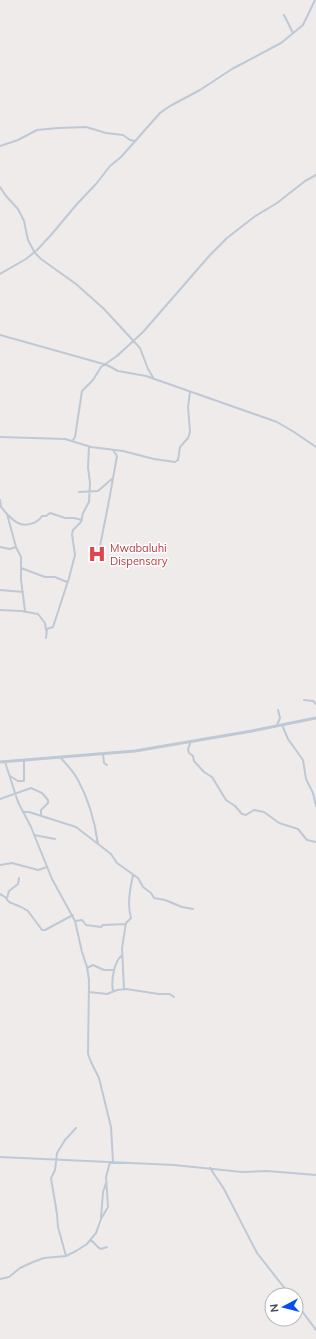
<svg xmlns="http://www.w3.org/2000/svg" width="316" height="1339" font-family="Mulish,sans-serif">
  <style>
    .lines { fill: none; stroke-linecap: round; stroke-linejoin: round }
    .minor { stroke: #bfc8d5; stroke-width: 2 }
    .tertiary { stroke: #bfc8d5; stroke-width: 3 }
    .labels { text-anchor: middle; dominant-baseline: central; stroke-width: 3; stroke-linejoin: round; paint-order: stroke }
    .health-label { font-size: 11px; fill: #be3a42; stroke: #fff; text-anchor: start }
  </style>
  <rect width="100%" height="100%" fill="#eeebea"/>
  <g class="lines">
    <path class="minor" d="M284,15L293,33
      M0,146L18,140L37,130L58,128L86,127L106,133L123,135L130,140L135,141
      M0,187L6,196L18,209L24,221L28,240L35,253L41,259L76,284L104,309L140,348L148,369L154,379
      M0,274L26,259L37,250L51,235L77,204L96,184L110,166L121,157L160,113L170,106L200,90L232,69L281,43L303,25L315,0
      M0,335L107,365L118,371L146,376L277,422L294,432L316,447
      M0,437L65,439L91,447L123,451L154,459L175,462L178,460L180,447L188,438L190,432L188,407L190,392
      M72,441L75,437L82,391L93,380L101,367L117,356L143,332L210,255L227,238L254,217L277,203L305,181L316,175
      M79,492L98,491L113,478
      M0,500L1,507L7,514L16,547L21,557V580L25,611
      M8,515C11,518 14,521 18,523C26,527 38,523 42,516H46L50,513L65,518H74L82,520
      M0,547L10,549L16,547
      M99,551L108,506L117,456L113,450
      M21,568L45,577H55L67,582
      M0,590L23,592
      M0,610L21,611L38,614L45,623L46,630
      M46,638L47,629L53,627L54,624L69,578L75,555L72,534L73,530L81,522L83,513L89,502L90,483L88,467L89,447
      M304,700L313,701L316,704
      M277,725L280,718L278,710
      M282,725L288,739L303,760L306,779L313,793L316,806
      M191,741L188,749L189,753L193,756L194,761L204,772L212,777L226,800L235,806L242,814L246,815L254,810L264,812L279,823L298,829L307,840L316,842
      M103,754L104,763L107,765
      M61,758C67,765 74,772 78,780C89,800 95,823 98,844
      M5,762L18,802L31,827L52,879L75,921L82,952L87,967L89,980L88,1054L91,1062L99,1078L111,1127L113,1162
      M10,776L18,781H24V760
      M0,799L31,788L42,793L48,800V803L41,810V816
      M23,812H29L76,827L111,854L117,863L138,878L143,887L151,893L154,898L165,900L182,907L193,909
      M34,835L55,839
      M0,865L12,863L38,870L47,867
      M0,894L5,897L9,902L21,907L28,911L42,930H45L73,915
      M7,898L9,891L18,884L19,878
      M75,921L82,920L86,925L101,927L103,925L126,924
      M87,968L93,965L104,970H114
      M124,989L122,948L126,923L131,918C127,905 130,889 133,875
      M113,991C111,980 114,962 122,955
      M89,992L107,994L117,990L126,989L159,994H170L174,997
      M0,1157L174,1165L242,1172L267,1171L316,1175
      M210,1168L224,1189L257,1253L290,1295
      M101,1218L103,1192L106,1183
      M91,1240L99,1248L101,1249L107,1247
      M66,1256L58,1227L57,1214L51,1178L55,1170L57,1153L65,1140L76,1128
      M0,1279L9,1277L20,1268L33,1262L44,1258L66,1256L76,1251L87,1244L96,1233L101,1219L108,1207L106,1177L110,1162
      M296,1303L316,1330"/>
    <path class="tertiary" d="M0,762L135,751L252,731L316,718"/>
  </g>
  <defs>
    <g id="hospital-bare" transform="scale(1.38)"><path d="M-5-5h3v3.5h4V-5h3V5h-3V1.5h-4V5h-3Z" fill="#e0444e" stroke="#fff" stroke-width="2.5" paint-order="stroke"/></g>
  </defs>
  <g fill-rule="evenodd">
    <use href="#hospital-bare" x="97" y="554"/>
  </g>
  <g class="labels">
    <g class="health-label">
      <text x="110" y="548">Mwabaluhi<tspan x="110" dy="13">Dispensary</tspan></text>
    </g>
  </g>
  <g transform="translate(284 1307) rotate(263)"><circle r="19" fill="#ffffff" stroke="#b3b7bd"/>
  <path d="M0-3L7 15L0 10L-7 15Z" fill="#064ded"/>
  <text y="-6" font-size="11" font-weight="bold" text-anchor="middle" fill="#424b5a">N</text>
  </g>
</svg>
